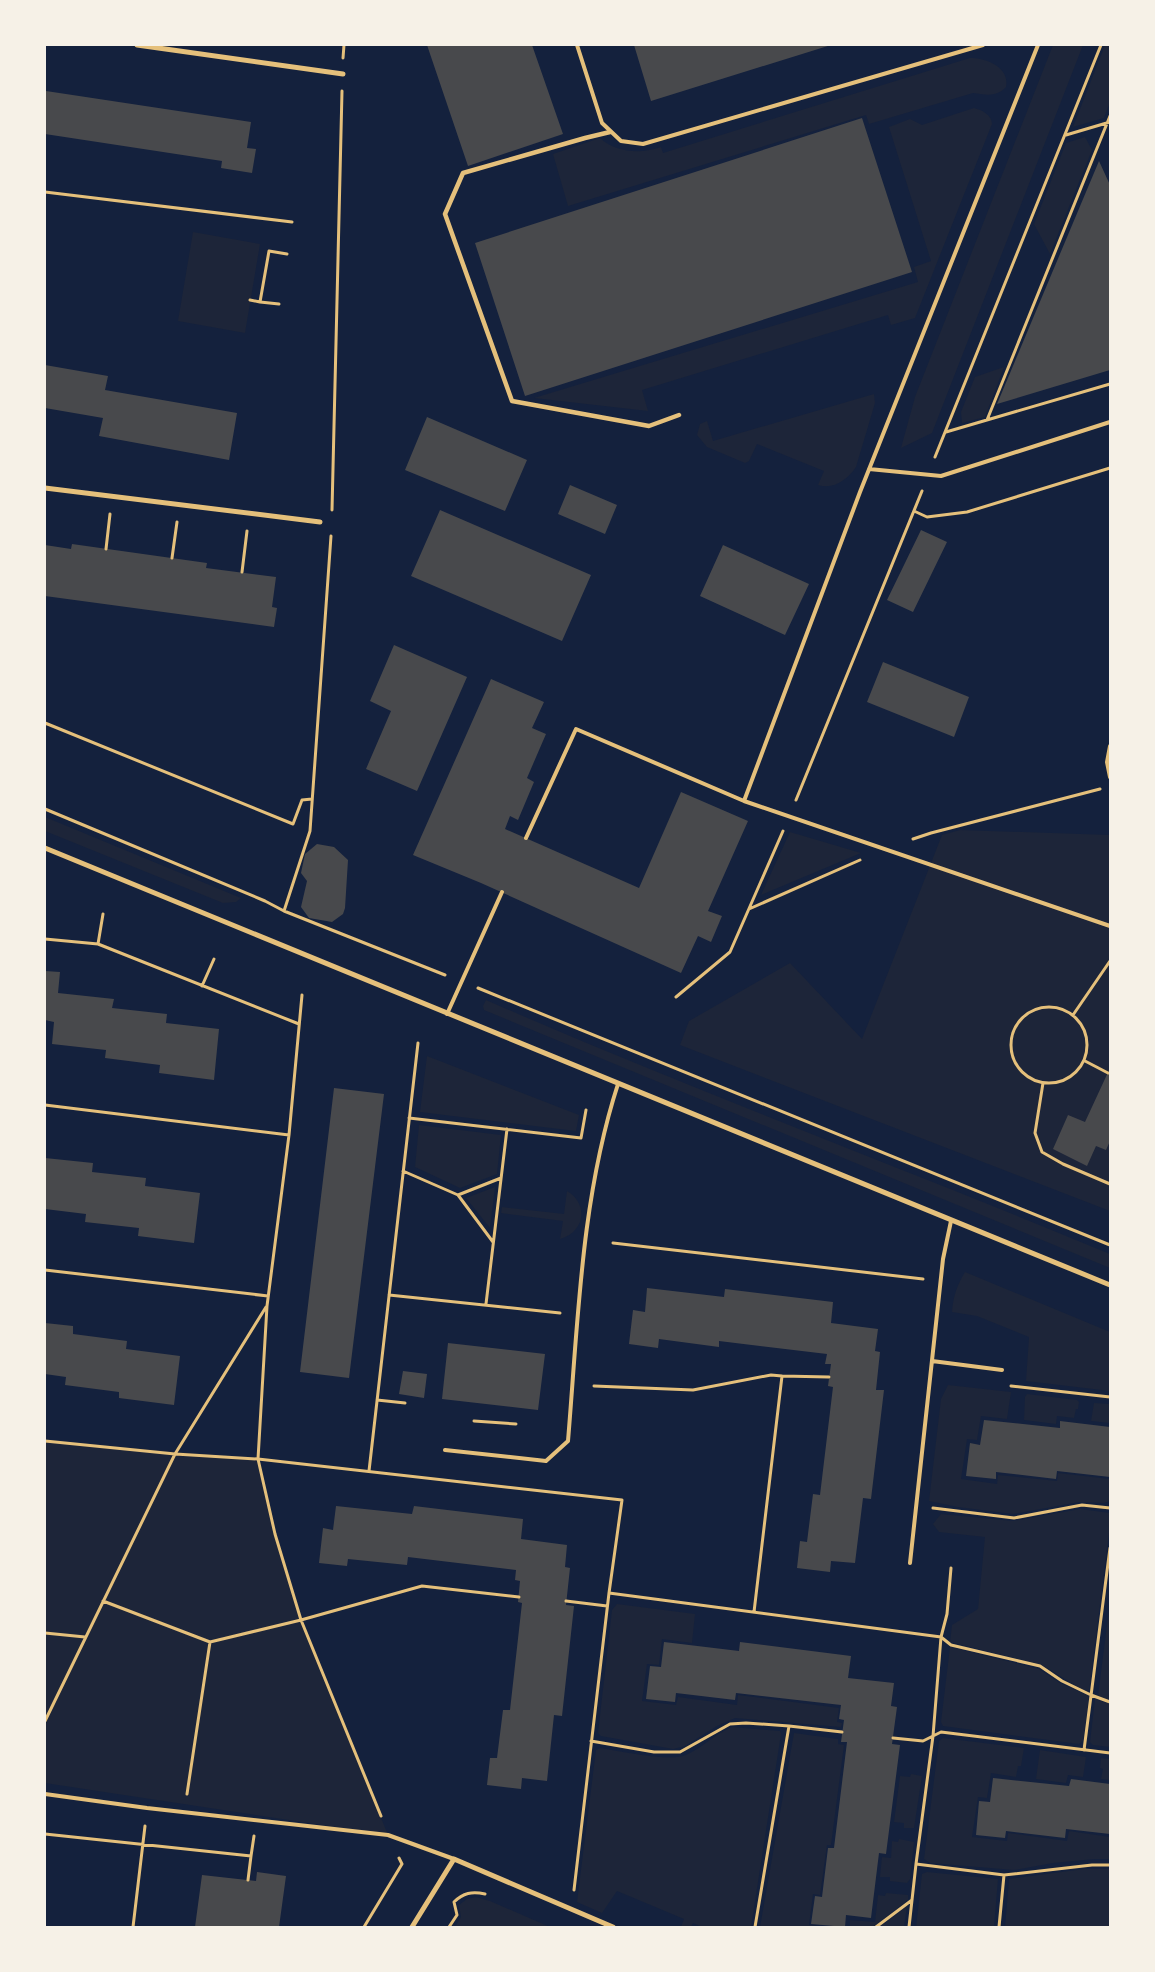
<svg xmlns="http://www.w3.org/2000/svg" width="1155" height="1972" font-family="Montserrat,sans-serif">
  <style>
    .green { fill: #1d2539 }
    .building { fill: #48494c }
    .lines { fill: none; stroke-linecap: round; stroke-linejoin: round }
    .path { stroke: #e5c07b; stroke-width: 3 }
    .service { stroke: #e5c07b; stroke-width: 4 }
    .pedestrian { stroke: #e5c07b; stroke-width: 4.5 }
    .minor { stroke: #e5c07b; stroke-width: 5 }
  </style>
  <rect width="100%" height="100%" fill="#14213d"/>
  <path class="green" d="M1053,45H1083L932,433L901,448L915,397Z
    M1105,45H1110V102L1104,118L1073,127Z
    M970,58C986,58 1010,67 1006,87C997,97 986,95 973,93L869,124L866,115L568,206L553,154L600,138C616,153 642,154 661,147L663,153Z
    M974,108C982,110 992,115 992,124L915,318L891,325L888,315L642,390L648,411L534,398L918,282L914,267L931,261L889,127L910,119L922,125Z
    M1085,137L1092,150L1050,254L1034,224L1066,143Z
    M193,232L260,244L245,333L178,321Z
    M1004,367L985,417L962,423L961,412L975,377Z
    M874,394L875,403L856,467C848,479 834,490 818,485L824,471L757,444L749,461L745,463L707,447L697,435L700,424L707,421L713,441Z
    M45,817L241,898L236,902L223,903L45,831Z
    M960,830L1110,835V1211L680,1045L689,1021L790,963L862,1039L942,835Z
    M790,832L861,853L761,895Z
    M486,1000C692,1090 903,1168 1110,1254V1268L484,1010L483,1006Z
    M427,1056L579,1115L576,1131L420,1112Z
    M419,1125L501,1135L497,1174L460,1188L415,1167Z
    M495,1187L490,1228L466,1198Z
    M567,1191C589,1204 585,1232 560,1239L563,1221L501,1213L502,1207L564,1214Z
    M965,1272L1110,1332V1391L1026,1381L1029,1337L977,1316L952,1312C953,1297 957,1285 965,1272Z
    M948,1385L1011,1392L1007,1419L981,1416L977,1440L967,1439L961,1479L997,1484L998,1475L1057,1481L1058,1473L1110,1479V1501L1104,1503L1079,1502L1013,1514L958,1507L929,1501L941,1399Z
    M1027,1394L1077,1400L1079,1402L1078,1409H1076L1074,1418L1057,1416L1056,1424L1024,1420L1025,1397Z
    M1094,1403L1110,1404V1423L1091,1421Z
    M45,1440L258,1459L275,1534L301,1620L388,1835L45,1783Z
    M1080,1509L1110,1513V1525L1089,1691L1083,1690L1042,1665L950,1642L952,1625L978,1609L985,1537L939,1532L933,1524L941,1514L1013,1521Z
    M1110,1601V1700L1098,1696Z
    M617,1604L695,1614L692,1643L662,1639L659,1665L647,1664L642,1701L676,1705L678,1697L737,1705L738,1695L839,1708L837,1722L842,1723L841,1727L735,1718L717,1726L685,1746L673,1749L601,1736L598,1733L612,1610Z
    M950,1647L1039,1669L1060,1683L1089,1696L1083,1741L1079,1744L943,1726L941,1722Z
    M1095,1699L1110,1704V1747L1093,1745L1090,1742Z
    M732,1727L780,1731L781,1734L751,1927H702L693,1923L691,1927H681L684,1919L617,1891L602,1913L577,1902L596,1750L600,1748C620,1751 669,1762 686,1755C702,1748 715,1734 732,1727Z
    M794,1733L838,1739V1744L844,1745L831,1845H827L820,1895L813,1894L809,1925L824,1927H760Z
    M943,1738L1024,1748L1021,1766H1018L1016,1777L991,1773L987,1798L978,1797L972,1837L1007,1841L1008,1833L1067,1841L1069,1831L1110,1837V1859H1095L1053,1863L1014,1870L930,1863L924,1859L939,1741Z
    M1040,1750L1086,1757L1083,1777L1068,1775L1066,1783L1036,1779Z
    M1101,1758L1110,1759V1780L1101,1779L1103,1769L1100,1768Z
    M911,1774L922,1776L914,1828H904V1823L894,1822L900,1776L910,1777Z
    M899,1839L914,1842L910,1879L907,1883L890,1881V1877H880L882,1857L891,1858L892,1841L898,1842Z
    M1084,1869H1110V1927H1005L1009,1879Z
    M927,1872L998,1879L994,1927H916L922,1874Z
    M886,1893L908,1895V1900L873,1927H850V1920L875,1922L878,1895L885,1896Z
    M476,1897L490,1901L550,1927H455L461,1917L459,1905L467,1899Z
    M907,1906L904,1927H880Z"/>
  <path class="building" d="M427,45H532L563,134L468,166Z
    M634,45H831L651,101Z
    M46,91L251,122L247,148L256,149L252,173L221,168L222,161L45,134Z
    M862,118L912,272L525,396L475,243Z
    M1099,161L1110,185V370L997,404Z
    M45,365L108,376L105,390L237,413L229,460L99,436L103,418L45,408Z
    M427,417L527,460L505,511L405,470Z
    M570,485L617,505L605,534L558,514Z
    M440,510L591,575L562,641L411,576Z
    M921,530L947,542L913,612L887,600Z
    M72,544L207,563L206,568L276,577L272,607L277,608L274,627L45,596V545L71,549Z
    M723,545L809,584L785,635L700,596Z
    M394,645L467,677L417,791L366,769L391,711L370,701Z
    M883,662L969,697L954,737L867,702Z
    M491,679L544,702L532,728L546,734L527,778L534,782L518,820L510,816L505,829L639,888L681,792L748,821L708,911L722,916L711,942L698,936L681,973L481,883L413,855Z
    M317,844L334,847L348,860L345,908L343,914L332,922L309,918L301,907L307,881L301,873L305,854Z
    M45,971L60,972L58,993L114,999L112,1008L167,1014L166,1023L219,1029L214,1080L159,1073L160,1065L105,1058L106,1050L52,1044L54,1022L45,1020Z
    M1110,1068V1141L1106,1150L1096,1146L1087,1166L1053,1149L1068,1115L1085,1122Z
    M334,1088L384,1094L349,1378L300,1372Z
    M45,1158L93,1163L92,1172L146,1178L145,1186L200,1193L194,1243L138,1236L139,1228L85,1222L86,1214L45,1209Z
    M647,1288L724,1297L725,1289L833,1302L831,1323L878,1329L875,1351L880,1352L876,1390H884L871,1499L863,1498L855,1563L831,1561L830,1572L797,1568L800,1541L807,1542L813,1494L820,1495L833,1387L828,1386L831,1364H825L827,1354L719,1341V1347L659,1339L658,1348L629,1344L633,1310L645,1312Z
    M45,1323L73,1326V1334L127,1341L126,1349L180,1356L174,1405L119,1398V1392L65,1385L66,1377L45,1374Z
    M448,1343L545,1354L538,1410L442,1399Z
    M403,1371L427,1374L424,1398L399,1394Z
    M984,1420L1060,1428V1421L1110,1427V1477L1057,1471L1056,1479L996,1472V1479L966,1476L970,1443L980,1445Z
    M336,1506L412,1514L414,1506L523,1519L521,1539L567,1545L565,1567L570,1568L566,1605L574,1606L562,1716L554,1715L547,1781L522,1778L521,1789L487,1785L490,1758H497L503,1710H510L522,1603L518,1602L520,1581L515,1580L516,1570L408,1557L407,1565L348,1559L347,1566L319,1563L323,1528L333,1530Z
    M664,1642L739,1651L740,1642L851,1656L848,1678L894,1683L891,1706L897,1707L892,1744L900,1745L886,1854L879,1853L871,1918L846,1915L845,1927L811,1924L815,1896L822,1897L828,1848H834L847,1742H841L844,1720L839,1719L841,1705L736,1693L735,1700L676,1693L675,1702L646,1699L650,1666L661,1667Z
    M993,1778L1069,1786L1071,1779L1110,1784V1834L1066,1829L1065,1838L1006,1831L1005,1838L976,1835L979,1801L990,1802Z
    M257,1872L286,1876L279,1927H195L202,1875L256,1881Z"/>
  <g class="lines">
    <path class="path" d="M343,58L344,45
      M1066,135L1110,122
      M45,192L292,222
      M250,300L260,302
      M279,304L260,302L269,251L287,254
      M987,420L1110,116
      M946,432L1110,384
      M935,457L1101,45
      M332,510L342,91
      M914,511L927,517L967,512L1110,468
      M106,549L110,514
      M172,558L177,522
      M242,572L247,531
      M45,723L293,824L302,800L312,799
      M796,800L922,491
      M45,809L265,901L284,911L445,975
      M913,839L931,833L1100,789
      M749,909L860,860
      M284,911L310,831L331,536
      M45,939L98,944L299,1024
      M98,944L103,914
      M202,986L214,959
      M478,988L1110,1245
      M302,995L289,1135L267,1306L258,1459L275,1534L301,1620L381,1816
      M676,997L730,952L783,831
      M1011 1045a38 38 0 1 1 76 0a38 38 0 1 1-76 0Z
      M1073,1015L1110,961
      M1085,1061L1108,1073
      M1043,1083L1035,1133L1042,1152L1063,1164L1110,1184
      M45,1105L289,1135
      M409,1118L581,1138L586,1110
      M403,1171L458,1195L501,1178
      M458,1195L493,1242
      M613,1243L923,1279
      M45,1270L268,1296
      M389,1295L560,1313
      M486,1304L507,1129
      M782,1376L829,1377
      M594,1386L693,1390L771,1375L782,1376L754,1612
      M1011,1386L1110,1397
      M377,1400L405,1403
      M474,1421L516,1424
      M45,1441L175,1454L266,1307
      M369,1471L418,1043
      M933,1508L1014,1518L1082,1505L1110,1508
      M951,1568L947,1614L941,1637L951,1645L1040,1666L1062,1681L1091,1695L1110,1702
      M103,1601L210,1642L301,1620L422,1586L519,1597
      M566,1601L607,1606
      M45,1633L85,1637
      M45,1721L175,1454L258,1459L622,1500L609,1593L941,1637L933,1736L916,1864L909,1927
      M789,1726L842,1732
      M893,1738L923,1741L941,1732L1110,1753
      M591,1741L654,1752H680L730,1724L746,1723L789,1726L755,1927
      M1084,1750L1110,1548
      M187,1794L210,1642
      M45,1834L251,1856L254,1836
      M916,1864L1004,1875L1092,1865H1110
      M248,1880L251,1856
      M574,1890L609,1593
      M133,1927L145,1826
      M364,1927L402,1864L399,1858
      M449,1927L457,1915L454,1902C463,1893 472,1891 485,1894
      M876,1927L912,1900
      M999,1927L1004,1875"/>
    <path class="service" d="M577,45L602,123L621,141L643,144L983,45
      M869,469L941,476L1110,422
      M1110,746L1107,762L1110,777
      M744,801L860,492L1038,45
      M526,838L576,729L744,801L1110,926
      M447,1014L502,892
      M932,1361L1002,1370
      M445,1450L546,1461L568,1441C578,1322 581,1198 618,1084
      M910,1563L943,1259L951,1221
      M45,1794L147,1808L388,1835L454,1859"/>
    <path class="pedestrian" d="M610,132L585,138L463,173L445,214L512,401L649,426L679,415"/>
    <path class="minor" d="M137,45L343,74
      M45,488L320,522
      M45,848L1110,1285
      M412,1927L454,1859L613,1927"/>
  </g>
  <rect width="1155" height="1972" fill="none" stroke="#f6f1e7" stroke-width="92"/>
</svg>
